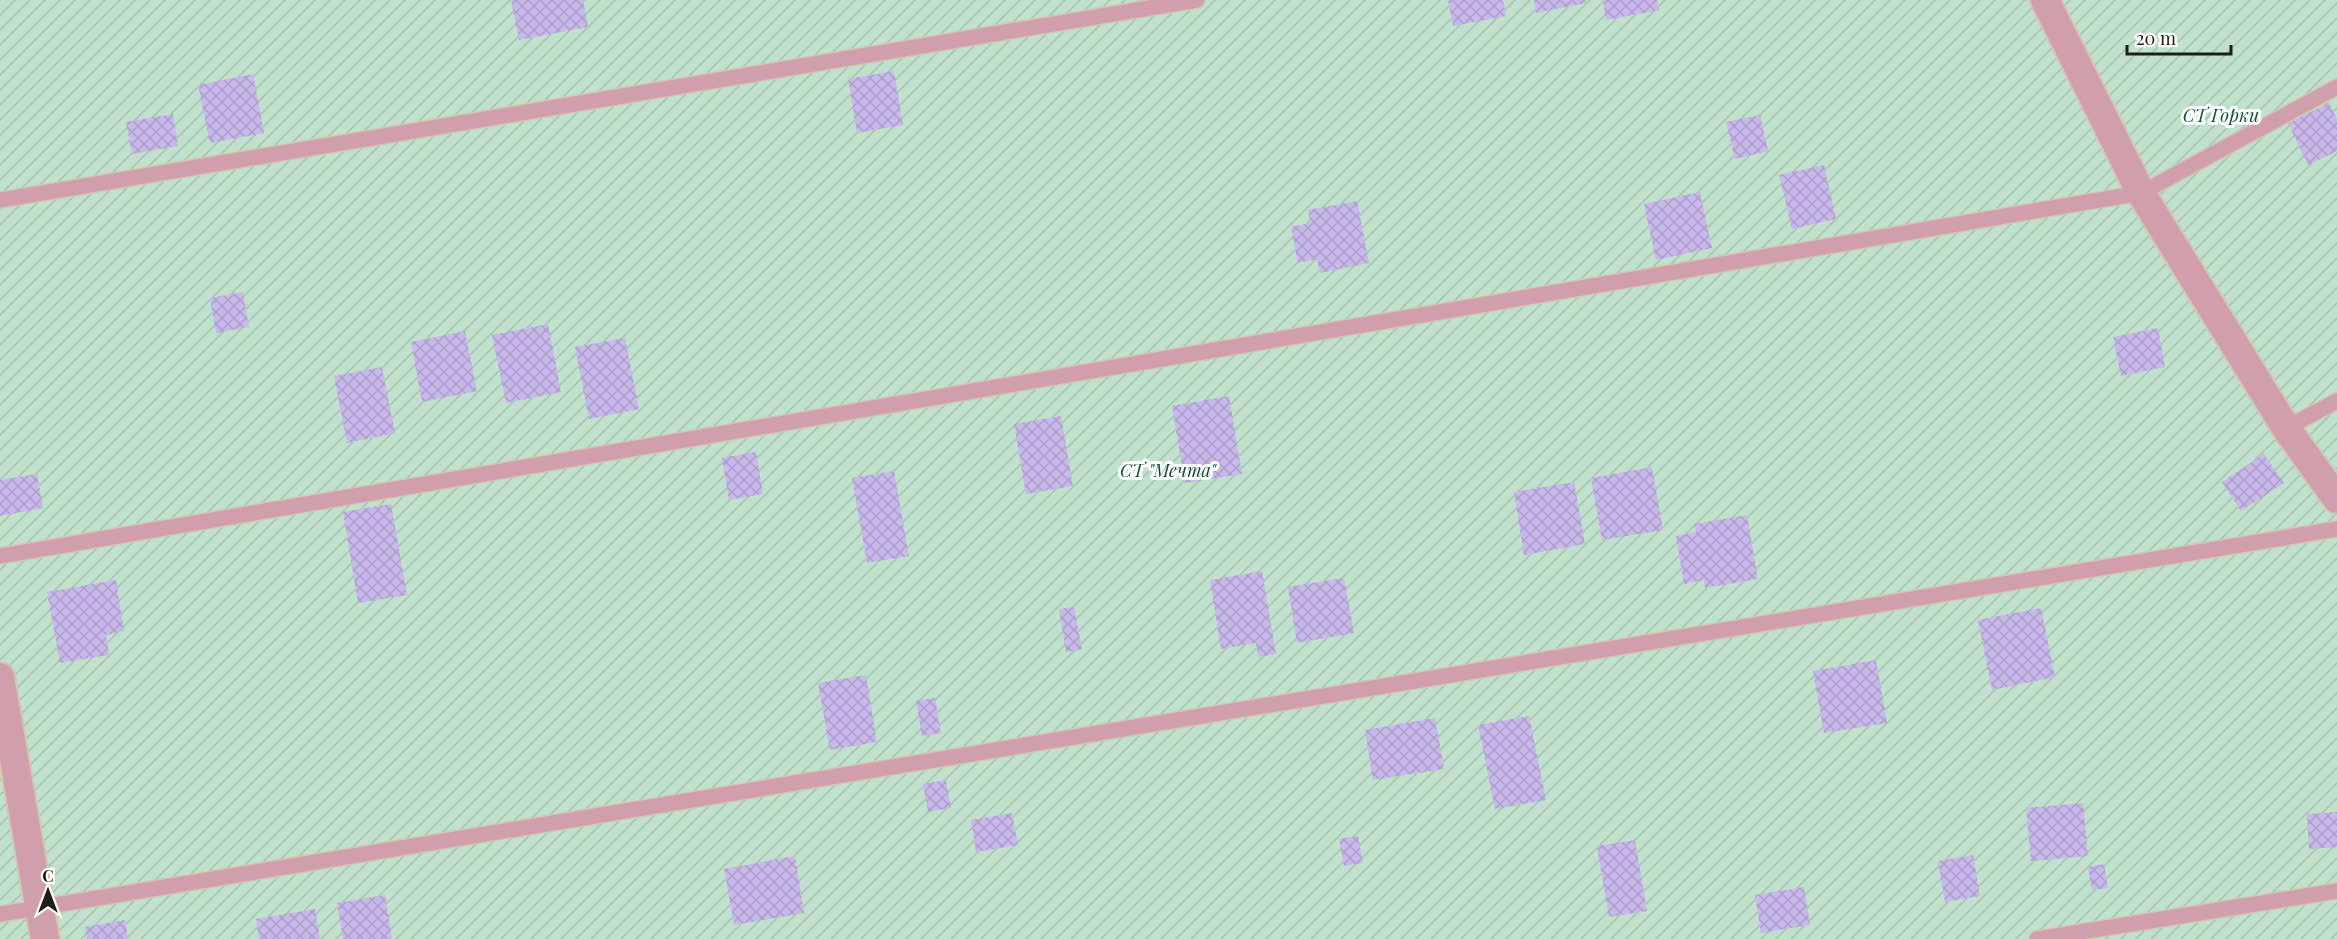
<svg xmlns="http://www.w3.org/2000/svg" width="2337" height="939" font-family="'Playfair Display',serif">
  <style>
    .garden { fill: url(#garden-furrows) }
    .building { fill: url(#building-cross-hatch) }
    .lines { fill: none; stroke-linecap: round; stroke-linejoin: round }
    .lane-casing { stroke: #d3c7af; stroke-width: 18 }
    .street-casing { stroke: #d3c7af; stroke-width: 32 }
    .lane { stroke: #d09fab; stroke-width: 15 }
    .street { stroke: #d09fab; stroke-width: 28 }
    .labels { text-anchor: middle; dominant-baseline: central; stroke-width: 6; stroke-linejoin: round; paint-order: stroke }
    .park-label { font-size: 18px; font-style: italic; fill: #125032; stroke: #fff }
  </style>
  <defs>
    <pattern id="garden-furrows" width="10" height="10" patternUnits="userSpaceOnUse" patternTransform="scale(1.5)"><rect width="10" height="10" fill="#c0e1cc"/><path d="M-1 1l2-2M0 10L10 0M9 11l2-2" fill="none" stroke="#a5c1ae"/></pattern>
    <pattern id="building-cross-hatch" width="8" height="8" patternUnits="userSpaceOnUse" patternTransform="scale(1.5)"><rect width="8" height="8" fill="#c9b8eb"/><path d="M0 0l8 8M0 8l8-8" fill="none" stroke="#ac9ec9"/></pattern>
  </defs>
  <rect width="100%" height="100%" fill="#faecd1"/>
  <path class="garden" d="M0,0H2337V939H0Z"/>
  <path class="building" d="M511,0H583L588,27L519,40Z
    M1448,0H1503L1506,16L1453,26Z
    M1534,0H1585L1586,3L1536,13Z
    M1603,0H1657L1659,10L1606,20Z
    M894,71L903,125L857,133L848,79Z
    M253,74L264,133L210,143L198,85Z
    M2329,103L2337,119V151L2308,165L2288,123Z
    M173,114L178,146L132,154L126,122Z
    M1760,115L1768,151L1735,159L1726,122Z
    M1824,165L1836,219L1792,229L1779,175Z
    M1700,192L1712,248L1656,260L1644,204Z
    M1357,201L1369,263L1320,273L1317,259L1298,263L1291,227L1310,223L1308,210Z
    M243,292L249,327L216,333L210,298Z
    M548,324L561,392L506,403L492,335Z
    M2158,328L2165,367L2121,376L2113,337Z
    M465,331L477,391L422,402L411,342Z
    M625,338L639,409L589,419L575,347Z
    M382,367L395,433L347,443L334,376Z
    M1229,396L1242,474L1185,483L1172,406Z
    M1061,416L1073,486L1026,494L1014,424Z
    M756,452L763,494L729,500L722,458Z
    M2264,454L2284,483L2241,511L2222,482Z
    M1652,467L1663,530L1602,540L1591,478Z
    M894,471L909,556L867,563L852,478Z
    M37,474L43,508L0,516V480Z
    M1574,482L1585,544L1524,555L1514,492Z
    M391,504L407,595L358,603L343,512Z
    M1747,515L1758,579L1705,588L1704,580L1684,584L1676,536L1696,532L1694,524Z
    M1262,571L1276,654L1258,657L1256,643L1221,649L1210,580Z
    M1344,578L1354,633L1297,643L1288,587Z
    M116,580L124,631L106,635L109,655L60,663L47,592Z
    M1074,607L1082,649L1066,652L1059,609Z
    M2041,608L2055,677L1992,690L1978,620Z
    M1876,660L1887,723L1824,733L1813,671Z
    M866,675L877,742L830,750L818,683Z
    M935,698L941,733L922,736L916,701Z
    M1529,716L1546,800L1495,809L1478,725Z
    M1435,718L1444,769L1373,780L1365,730Z
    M946,780L951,808L928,812L923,784Z
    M2083,803L2088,856L2031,861L2026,808Z
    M2337,812V847L2309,849L2307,814Z
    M1012,813L1018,845L976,852L971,820Z
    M1358,836L1363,863L1344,866L1339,839Z
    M1635,840L1647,911L1609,917L1597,846Z
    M1973,855L1980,896L1945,902L1938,861Z
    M795,856L804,913L734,925L724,869Z
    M2104,864L2108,888L2092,890L2088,867Z
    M1804,887L1810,925L1761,933L1755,895Z
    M385,895L392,939H343L337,903Z
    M315,909L320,939H259L256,919Z
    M125,920L128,939H87L85,927Z"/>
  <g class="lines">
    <g class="lane-casing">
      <path id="lane" d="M0,200L1197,0
        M2286,428L2337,401
        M0,556L2141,193L2337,87
        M0,914L2337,529
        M2037,939L2337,891"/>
    </g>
    <g class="street-casing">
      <path id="street" d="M2045,0L2141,193L2286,428L2337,499
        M0,677L45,939"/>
    </g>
    <use href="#lane" class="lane"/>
    <use href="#street" class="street"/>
  </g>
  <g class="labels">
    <g class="park-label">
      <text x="2221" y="115">СТ Горки</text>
      <text x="1168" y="470">СТ "Мечта"</text>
    </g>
  </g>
  <g transform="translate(48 891)" stroke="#ffffff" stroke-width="4.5" paint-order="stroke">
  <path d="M0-4.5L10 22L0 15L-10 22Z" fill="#211d13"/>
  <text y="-9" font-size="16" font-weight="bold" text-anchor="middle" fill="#211d13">С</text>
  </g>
  <path d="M2127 45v9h104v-9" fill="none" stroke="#211d13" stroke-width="3"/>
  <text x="2136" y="45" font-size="18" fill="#211d13" stroke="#ffffff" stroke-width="4.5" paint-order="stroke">20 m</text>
</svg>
